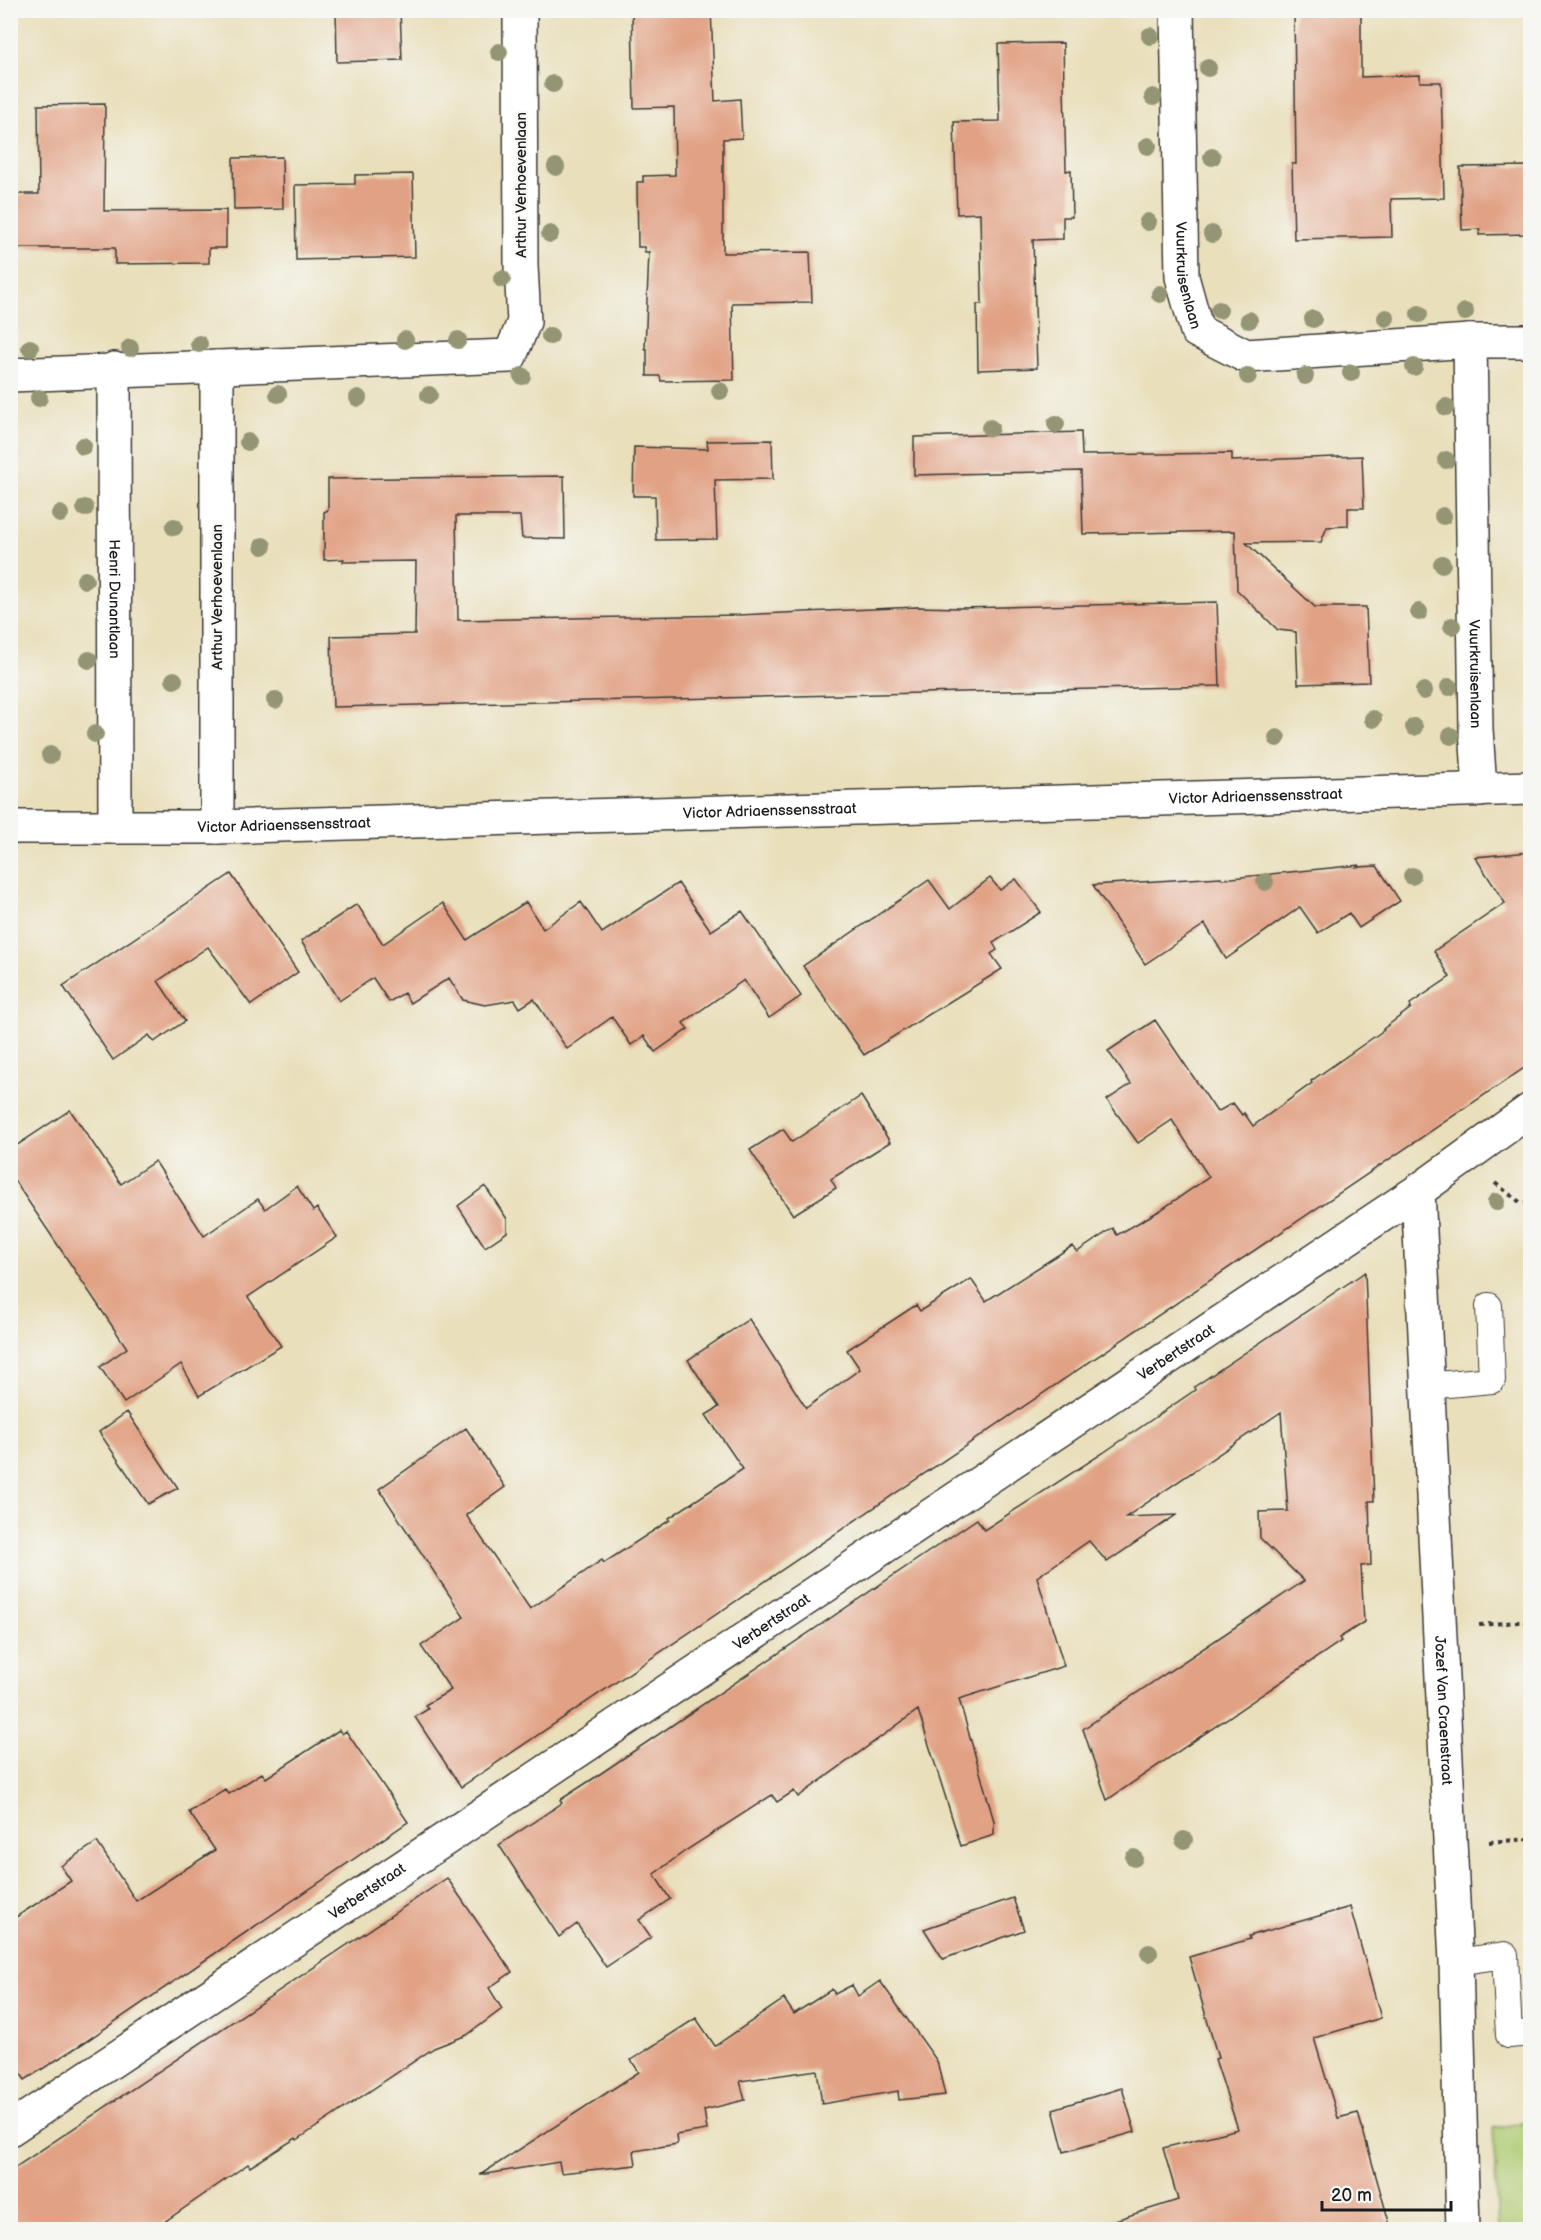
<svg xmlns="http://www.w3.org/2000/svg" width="1541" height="2240" font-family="'Balsamiq Sans',sans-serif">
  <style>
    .green { fill: #acc96f; stroke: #647246; stroke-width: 1.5 }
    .building { fill: #e1a184 }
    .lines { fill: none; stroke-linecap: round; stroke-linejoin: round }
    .lane-casing { stroke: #3b3934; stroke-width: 28 }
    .street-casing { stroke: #3b3934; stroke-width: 36 }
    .secondary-casing { stroke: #3b3934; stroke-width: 36 }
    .path { stroke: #3b3934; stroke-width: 4; stroke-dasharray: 4.5 4.5; stroke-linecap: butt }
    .lane { stroke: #fff; stroke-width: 26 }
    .street { stroke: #fff; stroke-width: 33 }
    .secondary { stroke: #fff; stroke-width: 33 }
    .tree { fill: #949574 }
    .labels { text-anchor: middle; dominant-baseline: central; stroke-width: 4.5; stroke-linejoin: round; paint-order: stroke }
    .street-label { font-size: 15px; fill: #1c1c1c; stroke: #f6f6f2 }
  </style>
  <rect width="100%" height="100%" fill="#f6f6f2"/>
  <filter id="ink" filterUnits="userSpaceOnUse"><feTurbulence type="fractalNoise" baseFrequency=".0167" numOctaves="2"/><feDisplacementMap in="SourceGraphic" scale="12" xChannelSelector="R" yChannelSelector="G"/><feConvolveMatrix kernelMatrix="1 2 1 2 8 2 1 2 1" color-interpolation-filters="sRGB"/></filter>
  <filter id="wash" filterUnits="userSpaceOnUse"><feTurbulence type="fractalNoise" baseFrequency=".008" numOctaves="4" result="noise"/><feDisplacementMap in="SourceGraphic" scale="24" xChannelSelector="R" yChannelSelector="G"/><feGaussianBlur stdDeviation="1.35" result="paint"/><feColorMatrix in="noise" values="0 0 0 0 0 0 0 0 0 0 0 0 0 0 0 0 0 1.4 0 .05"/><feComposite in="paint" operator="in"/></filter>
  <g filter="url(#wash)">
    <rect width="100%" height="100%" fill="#e9dfbb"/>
    <path class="green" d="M1530,2122V2229H1498L1493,2128Z"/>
    <g id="blocks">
      <path class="building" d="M336,10H400L402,60L337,62Z
        M632,10H711L715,101L740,99L742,138L723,139V253L810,252L812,302L732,303L734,380L661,381L660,376H647V349H645L649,252H645L644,247H638L637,182H643V176L675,175L674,107L634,108Z
        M1294,10H1361V77L1420,75V82H1441L1444,198L1391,199L1392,237L1294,239L1292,164H1296Z
        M1063,43L1066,171L1071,170L1072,217H1063V239L1033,240L1037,368L978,370L977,304H982L980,213L957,214L954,122L1000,121L998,44Z
        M105,104L104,211L226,210V248H209V263L115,264V248H10V194H39L38,105Z
        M282,157L283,209L234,210L233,158Z
        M1530,166V234L1479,235L1480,229L1462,230L1460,167Z
        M413,174L415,257L296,260L295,185L355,184V175Z
        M1081,432L1082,455L1232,453V461L1362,456L1364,508H1348V526L1327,527L1321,542L1246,543L1315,607H1366L1369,682L1298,684L1296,632L1278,630L1237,590L1235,531L1083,534L1081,471L914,475V437Z
        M772,440L773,479L715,480L717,539L656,540L655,496H633L634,447L708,449L707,441Z
        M564,476L565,539L522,538L520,516H456L458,620L739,615L917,607L960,608L1217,602L1220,686L333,707L331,636L415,634L416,561L343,562L344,559L324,560V512L328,510V479Z
        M1530,852V1064L461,1787L415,1717L428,1709L425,1705L451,1690L421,1646L464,1617L379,1489L466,1428L505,1487L466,1515L530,1609L602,1560L604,1563L670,1520L669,1518L743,1469L706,1415L719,1407L688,1360L749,1319L806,1408L860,1369L847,1350L916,1305L920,1311L971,1279L986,1301L1072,1246L1077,1252L1113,1228L1117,1235L1159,1211L1209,1177L1172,1120L1138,1143L1107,1100L1131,1084L1108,1051L1155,1020L1217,1112L1233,1103L1242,1115L1244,1113L1253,1126L1312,1083L1311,1081L1384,1030L1383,1029L1411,1008L1410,1004L1450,977L1434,951L1505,903L1475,857Z
        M1360,865L1357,867L1377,866L1400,901L1359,928L1349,913L1318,933L1300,907L1226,959L1205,924L1145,964L1093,885L1221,877L1222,879Z
        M231,874L298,972L251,1005L208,947L158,981L185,1021L154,1042L149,1035L113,1060L63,986Z
        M990,878L1000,890L1016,879L1041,912L993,943L997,950L991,954L1002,969L864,1055L803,966L929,880L950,909Z
        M678,883L711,931L742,911L801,996L769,1018L744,980L683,1023L688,1029L655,1052L644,1036L631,1045L612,1017L567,1049L534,999L520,1008L515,1000L485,1005L463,1000L449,978L410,1003L404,993L389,1002L373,978L339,1001L301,941L357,904L383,944L443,903L467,940L526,902L543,929L581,902L602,933Z
        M861,1096L890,1142L831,1179L836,1188L793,1215L750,1150L783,1129L792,1142Z
        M70,1110L121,1184L155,1161L204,1236L258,1199L265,1209L297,1186L313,1211L317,1208L337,1237L248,1297L281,1346L199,1396L181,1364L124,1403L100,1367L127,1348L10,1174V1150Z
        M485,1186L507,1219V1232L485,1247L458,1206Z
        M1365,1272L1374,1501H1369L1371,1565L1361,1566L1364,1622L1339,1638L1341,1641L1107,1800L1083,1729L1304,1581L1260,1538L1259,1512L1288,1511L1281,1412L1126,1517L1176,1515L1107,1562L1089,1541L1037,1577L1064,1666L959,1699L994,1821V1835L961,1846L918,1710L798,1797L794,1791L777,1802L772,1795L685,1851L654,1874L670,1899L639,1920L651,1937L606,1967L577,1924L559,1937L499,1845L562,1803L560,1800L591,1780L977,1519L984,1530L1103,1453L1195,1390L1194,1387Z
        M127,1412L178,1488L148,1504L99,1432Z
        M339,1730L342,1734L346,1731L408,1822L85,2042L25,2080L10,2058V1921L71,1881L61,1866L97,1842L136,1901L215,1850L189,1812L225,1789L229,1794L262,1773L266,1778Z
        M447,1878L512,1972L489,1988L502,2009L467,2035L434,2048L297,2140L296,2138L250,2167L248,2164L154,2229H10V2171Z
        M1013,1898L1024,1930L943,1959L924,1929Z
        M1350,1907L1381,2018L1314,2038L1338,2118L1358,2113L1391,2229H1110L1109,2222L1178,2200L1163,2148L1238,2129L1215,2059L1218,2058L1189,1957L1250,1939L1249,1936Z
        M880,1981L937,2061L945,2095L899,2100L898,2091L822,2104L817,2070L740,2081L745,2100L704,2110L707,2130L676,2135L677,2144L634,2151L636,2165L561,2173L559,2162L480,2175L639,2072L631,2060L696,2018L715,2046L784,1999L794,2014L832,1989L835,1994L852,1985L858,1996Z
        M1122,2088L1135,2132L1064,2152L1053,2109Z"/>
    </g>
  </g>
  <g filter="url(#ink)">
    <use href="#blocks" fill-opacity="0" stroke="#3b3934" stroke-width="1.5"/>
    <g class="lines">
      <g class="lane-casing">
        <path id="lane" d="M1426,1386L1492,1380L1489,1306
          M1456,1962L1505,1955L1509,2035L1530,2033"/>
      </g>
      <g class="street-casing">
        <g id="street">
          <path id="s1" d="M1177,10L1182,277L1197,331L1246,356L1470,341H1530"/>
          <path id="s2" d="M1470,341L1476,729L1480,790"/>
          <path d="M217,367V827"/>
          <path id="s3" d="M114,369L115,827"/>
          <path d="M10,375L510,356L524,322L521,266L520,10"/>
          <path id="s4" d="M1418,1191L1456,1962L1463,2230"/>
        </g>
      </g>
      <g class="secondary-casing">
        <g id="secondary">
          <path id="s5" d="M10,827H217L1530,788"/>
          <path id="s6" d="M10,2129L1418,1191L1530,1110"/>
        </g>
      </g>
      <path class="path" d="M1495,1183L1521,1203L1530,1202
        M1479,1625L1530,1621
        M1489,1842L1530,1839"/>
      <use href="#lane" class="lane"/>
      <use href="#street" class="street"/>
      <use href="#secondary" class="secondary"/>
    </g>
    <g class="tree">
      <circle cx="1150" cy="36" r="9"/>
      <circle cx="499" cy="52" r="9"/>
      <circle cx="1208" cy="68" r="9"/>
      <circle cx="553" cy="84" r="9"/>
      <circle cx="1153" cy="97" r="9"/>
      <circle cx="1148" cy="146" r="9"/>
      <circle cx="1212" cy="157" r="9"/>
      <circle cx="556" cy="167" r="9"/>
      <circle cx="1148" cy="222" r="9"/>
      <circle cx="550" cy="234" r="9"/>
      <circle cx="1212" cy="234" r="9"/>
      <circle cx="502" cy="279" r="9"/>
      <circle cx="1160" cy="294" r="9"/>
      <circle cx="1219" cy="310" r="9"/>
      <circle cx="1465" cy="312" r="9"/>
      <circle cx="1419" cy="314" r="9"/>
      <circle cx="1386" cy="318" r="9"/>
      <circle cx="1313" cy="319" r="9"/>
      <circle cx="1249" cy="320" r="9"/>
      <circle cx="550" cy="336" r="9"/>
      <circle cx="405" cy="340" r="9"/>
      <circle cx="458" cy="340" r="9"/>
      <circle cx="199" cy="344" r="9"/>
      <circle cx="30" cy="348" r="9"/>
      <circle cx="130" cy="348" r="9"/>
      <circle cx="1414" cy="367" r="9"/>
      <circle cx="1351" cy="373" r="9"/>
      <circle cx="522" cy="376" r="9"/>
      <circle cx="1248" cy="376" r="9"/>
      <circle cx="1305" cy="376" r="9"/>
      <circle cx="720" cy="391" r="9"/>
      <circle cx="278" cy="394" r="9"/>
      <circle cx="429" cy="395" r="9"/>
      <circle cx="39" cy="398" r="9"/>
      <circle cx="358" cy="398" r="9"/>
      <circle cx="1446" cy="407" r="9"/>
      <circle cx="1056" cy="424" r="9"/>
      <circle cx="990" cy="428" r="9"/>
      <circle cx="248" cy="442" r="9"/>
      <circle cx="83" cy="446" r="9"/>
      <circle cx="1446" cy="460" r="9"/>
      <circle cx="85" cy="508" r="9"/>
      <circle cx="60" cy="514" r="9"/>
      <circle cx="1443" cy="516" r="9"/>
      <circle cx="174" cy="527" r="9"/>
      <circle cx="263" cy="546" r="9"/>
      <circle cx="1442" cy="564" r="9"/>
      <circle cx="85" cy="580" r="9"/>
      <circle cx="1419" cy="612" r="9"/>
      <circle cx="1452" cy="626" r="9"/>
      <circle cx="89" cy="660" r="9"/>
      <circle cx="174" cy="680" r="9"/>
      <circle cx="1449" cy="687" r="9"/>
      <circle cx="1424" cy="691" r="9"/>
      <circle cx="275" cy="700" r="9"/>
      <circle cx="1373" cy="719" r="9"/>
      <circle cx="1414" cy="727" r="9"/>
      <circle cx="95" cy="734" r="9"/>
      <circle cx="1451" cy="736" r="9"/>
      <circle cx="1277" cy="738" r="9"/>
      <circle cx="50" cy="755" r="9"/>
      <circle cx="1412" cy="876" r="9"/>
      <circle cx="1265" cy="882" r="9"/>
      <circle cx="1496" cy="1202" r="9"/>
      <circle cx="1184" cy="1840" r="9"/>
      <circle cx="1134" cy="1858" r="9"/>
      <circle cx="1149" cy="1953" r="9"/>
    </g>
  </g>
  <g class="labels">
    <g class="street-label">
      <text transform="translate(521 185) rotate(-90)">Arthur Verhoevenlaan</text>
      <text stroke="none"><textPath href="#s1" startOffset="266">Vuurkruisenlaan</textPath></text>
      <text transform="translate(217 597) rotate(-90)">Arthur Verhoevenlaan</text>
      <text stroke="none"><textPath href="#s3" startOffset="230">Henri Dunantlaan</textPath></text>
      <text stroke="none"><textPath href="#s2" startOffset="333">Vuurkruisenlaan</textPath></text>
      <text stroke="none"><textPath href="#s5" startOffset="1246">Victor Adriaenssensstraat</textPath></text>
      <text stroke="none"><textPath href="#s5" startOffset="760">Victor Adriaenssensstraat</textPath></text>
      <text stroke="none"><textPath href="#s5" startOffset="274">Victor Adriaenssensstraat</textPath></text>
      <text stroke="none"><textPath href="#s6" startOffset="1401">Verbertstraat</textPath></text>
      <text stroke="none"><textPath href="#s6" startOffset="915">Verbertstraat</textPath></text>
      <text stroke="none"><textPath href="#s4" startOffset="520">Jozef Van Craenstraat</textPath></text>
      <text stroke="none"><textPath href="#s6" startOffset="429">Verbertstraat</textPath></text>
    </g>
  </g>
  <rect width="1541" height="2240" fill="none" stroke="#f6f6f2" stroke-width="36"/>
  <path d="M1322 2201v9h129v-9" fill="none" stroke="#1c1c1c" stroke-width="3"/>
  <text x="1331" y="2201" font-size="18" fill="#1c1c1c" stroke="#f6f6f2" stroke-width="4.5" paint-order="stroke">20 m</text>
</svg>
